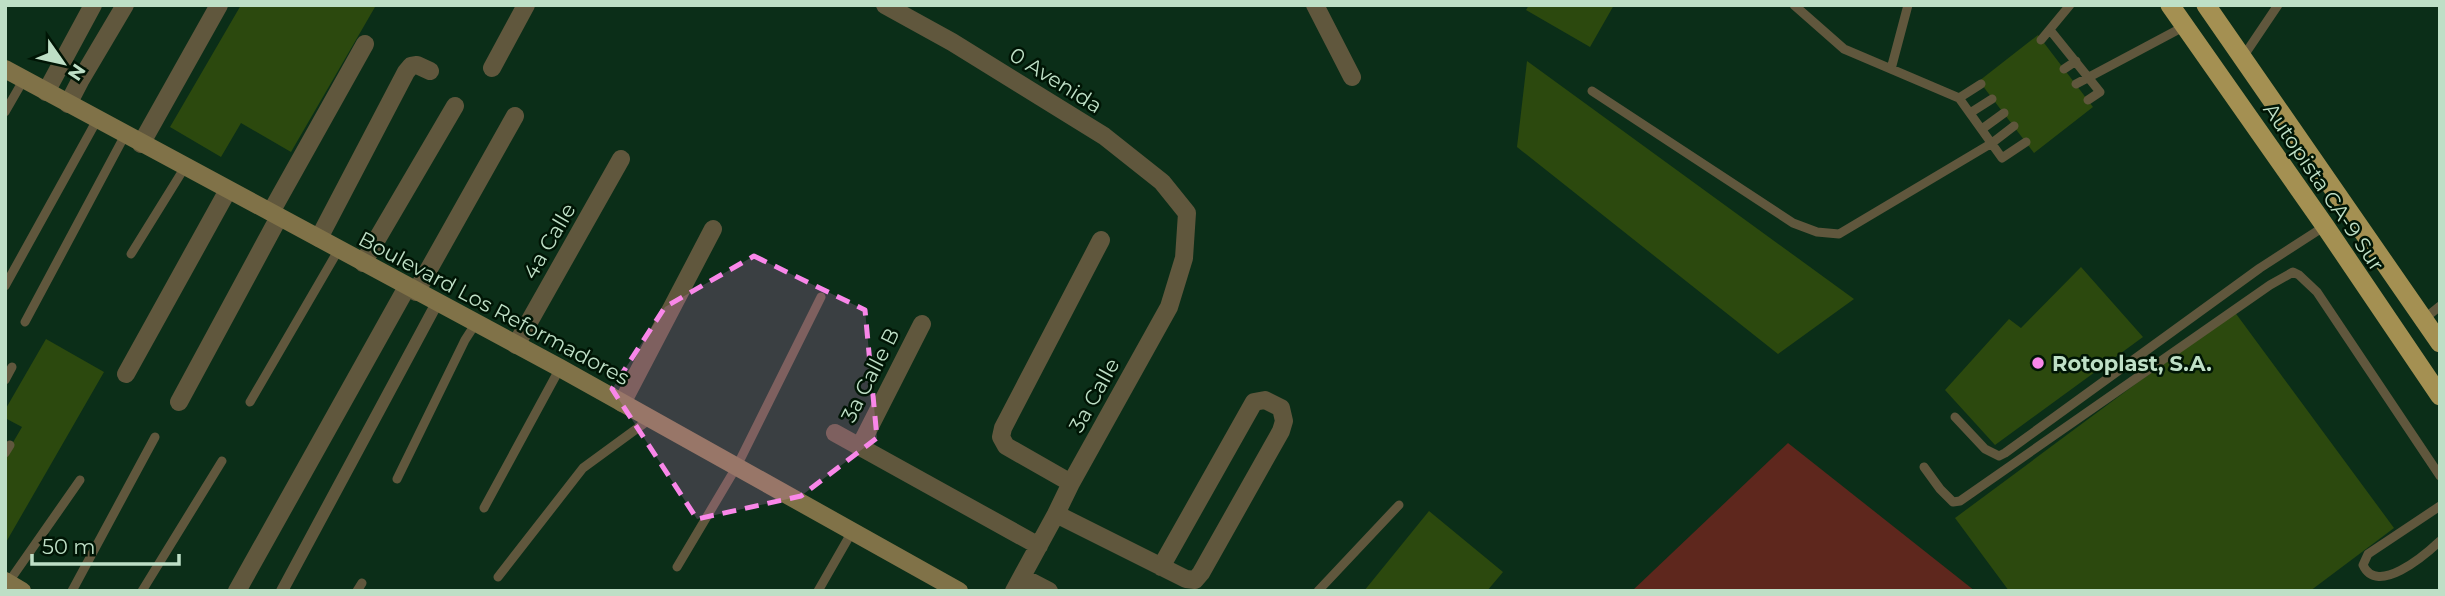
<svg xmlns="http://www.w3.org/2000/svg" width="2445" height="596" font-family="Montserrat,sans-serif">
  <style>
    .green { fill: #5e271d }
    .building { fill: #2c490e }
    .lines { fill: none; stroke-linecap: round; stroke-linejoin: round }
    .service { stroke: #60573d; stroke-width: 9 }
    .pedestrian { stroke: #60573d; stroke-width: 12 }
    .minor { stroke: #60573d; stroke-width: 18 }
    .secondary { stroke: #807248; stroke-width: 18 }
    .trunk { stroke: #a49052; stroke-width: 19 }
    .marked { fill: #f987e9; fill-opacity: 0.2; stroke: #f987e9; stroke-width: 5; stroke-dasharray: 14 9; stroke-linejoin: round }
    .poi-dot { fill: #f987e9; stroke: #001505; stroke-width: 2.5 }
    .labels { text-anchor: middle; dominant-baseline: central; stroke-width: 5; stroke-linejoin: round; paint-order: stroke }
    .street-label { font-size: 21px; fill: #bedfc6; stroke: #001505 }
    .poi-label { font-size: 21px; font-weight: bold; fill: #bedfc6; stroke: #001505; text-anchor: start }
  </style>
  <rect width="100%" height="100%" fill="#0b2e18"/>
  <path class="green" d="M1788,443L1975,591H1632Z"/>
  <path class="building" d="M241,5H371L375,7L291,152L241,123L221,157L170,127Z
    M1529,5H1614L1590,47L1526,10Z
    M2038,35L2093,107L2034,153L1979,81Z
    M1527,61L1854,299L1778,354L1517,147Z
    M2081,267L2143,337L1995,445L1945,390L2009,319L2021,328Z
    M2234,311L2394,528L2310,591H2009L1955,518Z
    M46,339L104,372L5,544V456L22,427L5,418V410Z
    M1429,511L1503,572L1487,591H1364Z"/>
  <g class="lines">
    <path class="service" d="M1794,5L1844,49L1891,69
      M1908,5L1891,69L1959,98L2002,158L2026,142
      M2050,30L2100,92L2088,100
      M2041,40L2070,5
      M2243,57L2278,5
      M2064,69L2076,61
      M2076,84L2185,26
      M1592,91L1793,223L1817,232L1839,234L1992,143L2014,126
      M1959,98L1981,84
      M5,112L24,79
      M1970,113L1992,99
      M1982,129L2004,113
      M131,254L185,167
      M5,286L97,120
      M2424,319L2440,306
      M25,322L125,135
      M5,380L12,367
      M250,402L339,249
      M1955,417L1985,449L1999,456L2005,453L2260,268L2325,226
      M5,453L10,445
      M1924,467L1940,489L1953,502L1960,501L2270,285L2293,272L2299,275L2317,292L2440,476
      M397,479L465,340L476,323
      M2440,506L2368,554L2363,565C2377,596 2424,556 2440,541
      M484,508L560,368
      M677,567L737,466L821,297
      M498,577L583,468L650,419
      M8,583L80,480
      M72,591L155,437
      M142,591L222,461
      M357,591L362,583
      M818,591L853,530
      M1318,591L1399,505"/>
    <path class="pedestrian" d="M282,591L437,303"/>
    <path class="minor" d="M885,5L952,42L1104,136L1162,182L1187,213L1184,258L1169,307L1071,483L1056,514L1014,591
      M1315,5L1352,77
      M492,68L526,5
      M46,92L93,5
      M68,104L80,81L125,5
      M141,144L219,5
      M271,212L365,44
      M319,238L406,72L411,66L417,65L430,71
      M363,263L455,106
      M416,292L515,116
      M516,345L621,159
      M126,374L228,190
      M179,402L279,217
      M622,403L713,229
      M835,433L1039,546
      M860,446L922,324
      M1071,483L1006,446L1001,437L1003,428L1101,240
      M1056,514L1186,579L1195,580L1201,573L1281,431L1284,421L1281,408L1265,400L1254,402L1161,567
      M1022,577L1049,591
      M237,591L407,287"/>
    <path class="secondary" d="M5,69L560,368L959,591
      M5,581L22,591"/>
    <path class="trunk" d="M2170,5L2325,226L2440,396
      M2206,5L2440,343"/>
  </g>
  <path class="marked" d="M754,256L865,310L877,438L801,496L697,519L612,389L665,307Z"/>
  <circle class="poi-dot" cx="2038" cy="363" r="7"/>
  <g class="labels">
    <g class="street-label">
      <text transform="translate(1056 80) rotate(32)">0 Avenida</text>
      <text transform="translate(2324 187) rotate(56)">Autopista CA-9 Sur</text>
      <text transform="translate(549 241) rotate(-60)">4a Calle</text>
      <text transform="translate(494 308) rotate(28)">Boulevard Los Reformadores</text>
      <text transform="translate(870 375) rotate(-63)">3a Calle B</text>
      <text transform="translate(1094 395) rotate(-61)">3a Calle</text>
    </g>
    <g class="poi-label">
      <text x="2052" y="363">Rotoplast, S.A.</text>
    </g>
  </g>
  <rect width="2445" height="596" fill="none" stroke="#bedfc6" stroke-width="14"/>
  <g transform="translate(63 63) rotate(124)" stroke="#001505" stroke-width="5" paint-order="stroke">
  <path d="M0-5L12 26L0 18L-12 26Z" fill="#bedfc6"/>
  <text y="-10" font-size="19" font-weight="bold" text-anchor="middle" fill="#bedfc6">N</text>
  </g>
  <path d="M32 554v10h147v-10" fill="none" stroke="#bedfc6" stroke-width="3.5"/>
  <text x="42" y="554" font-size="21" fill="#bedfc6" stroke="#001505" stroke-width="5" paint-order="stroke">50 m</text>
</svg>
